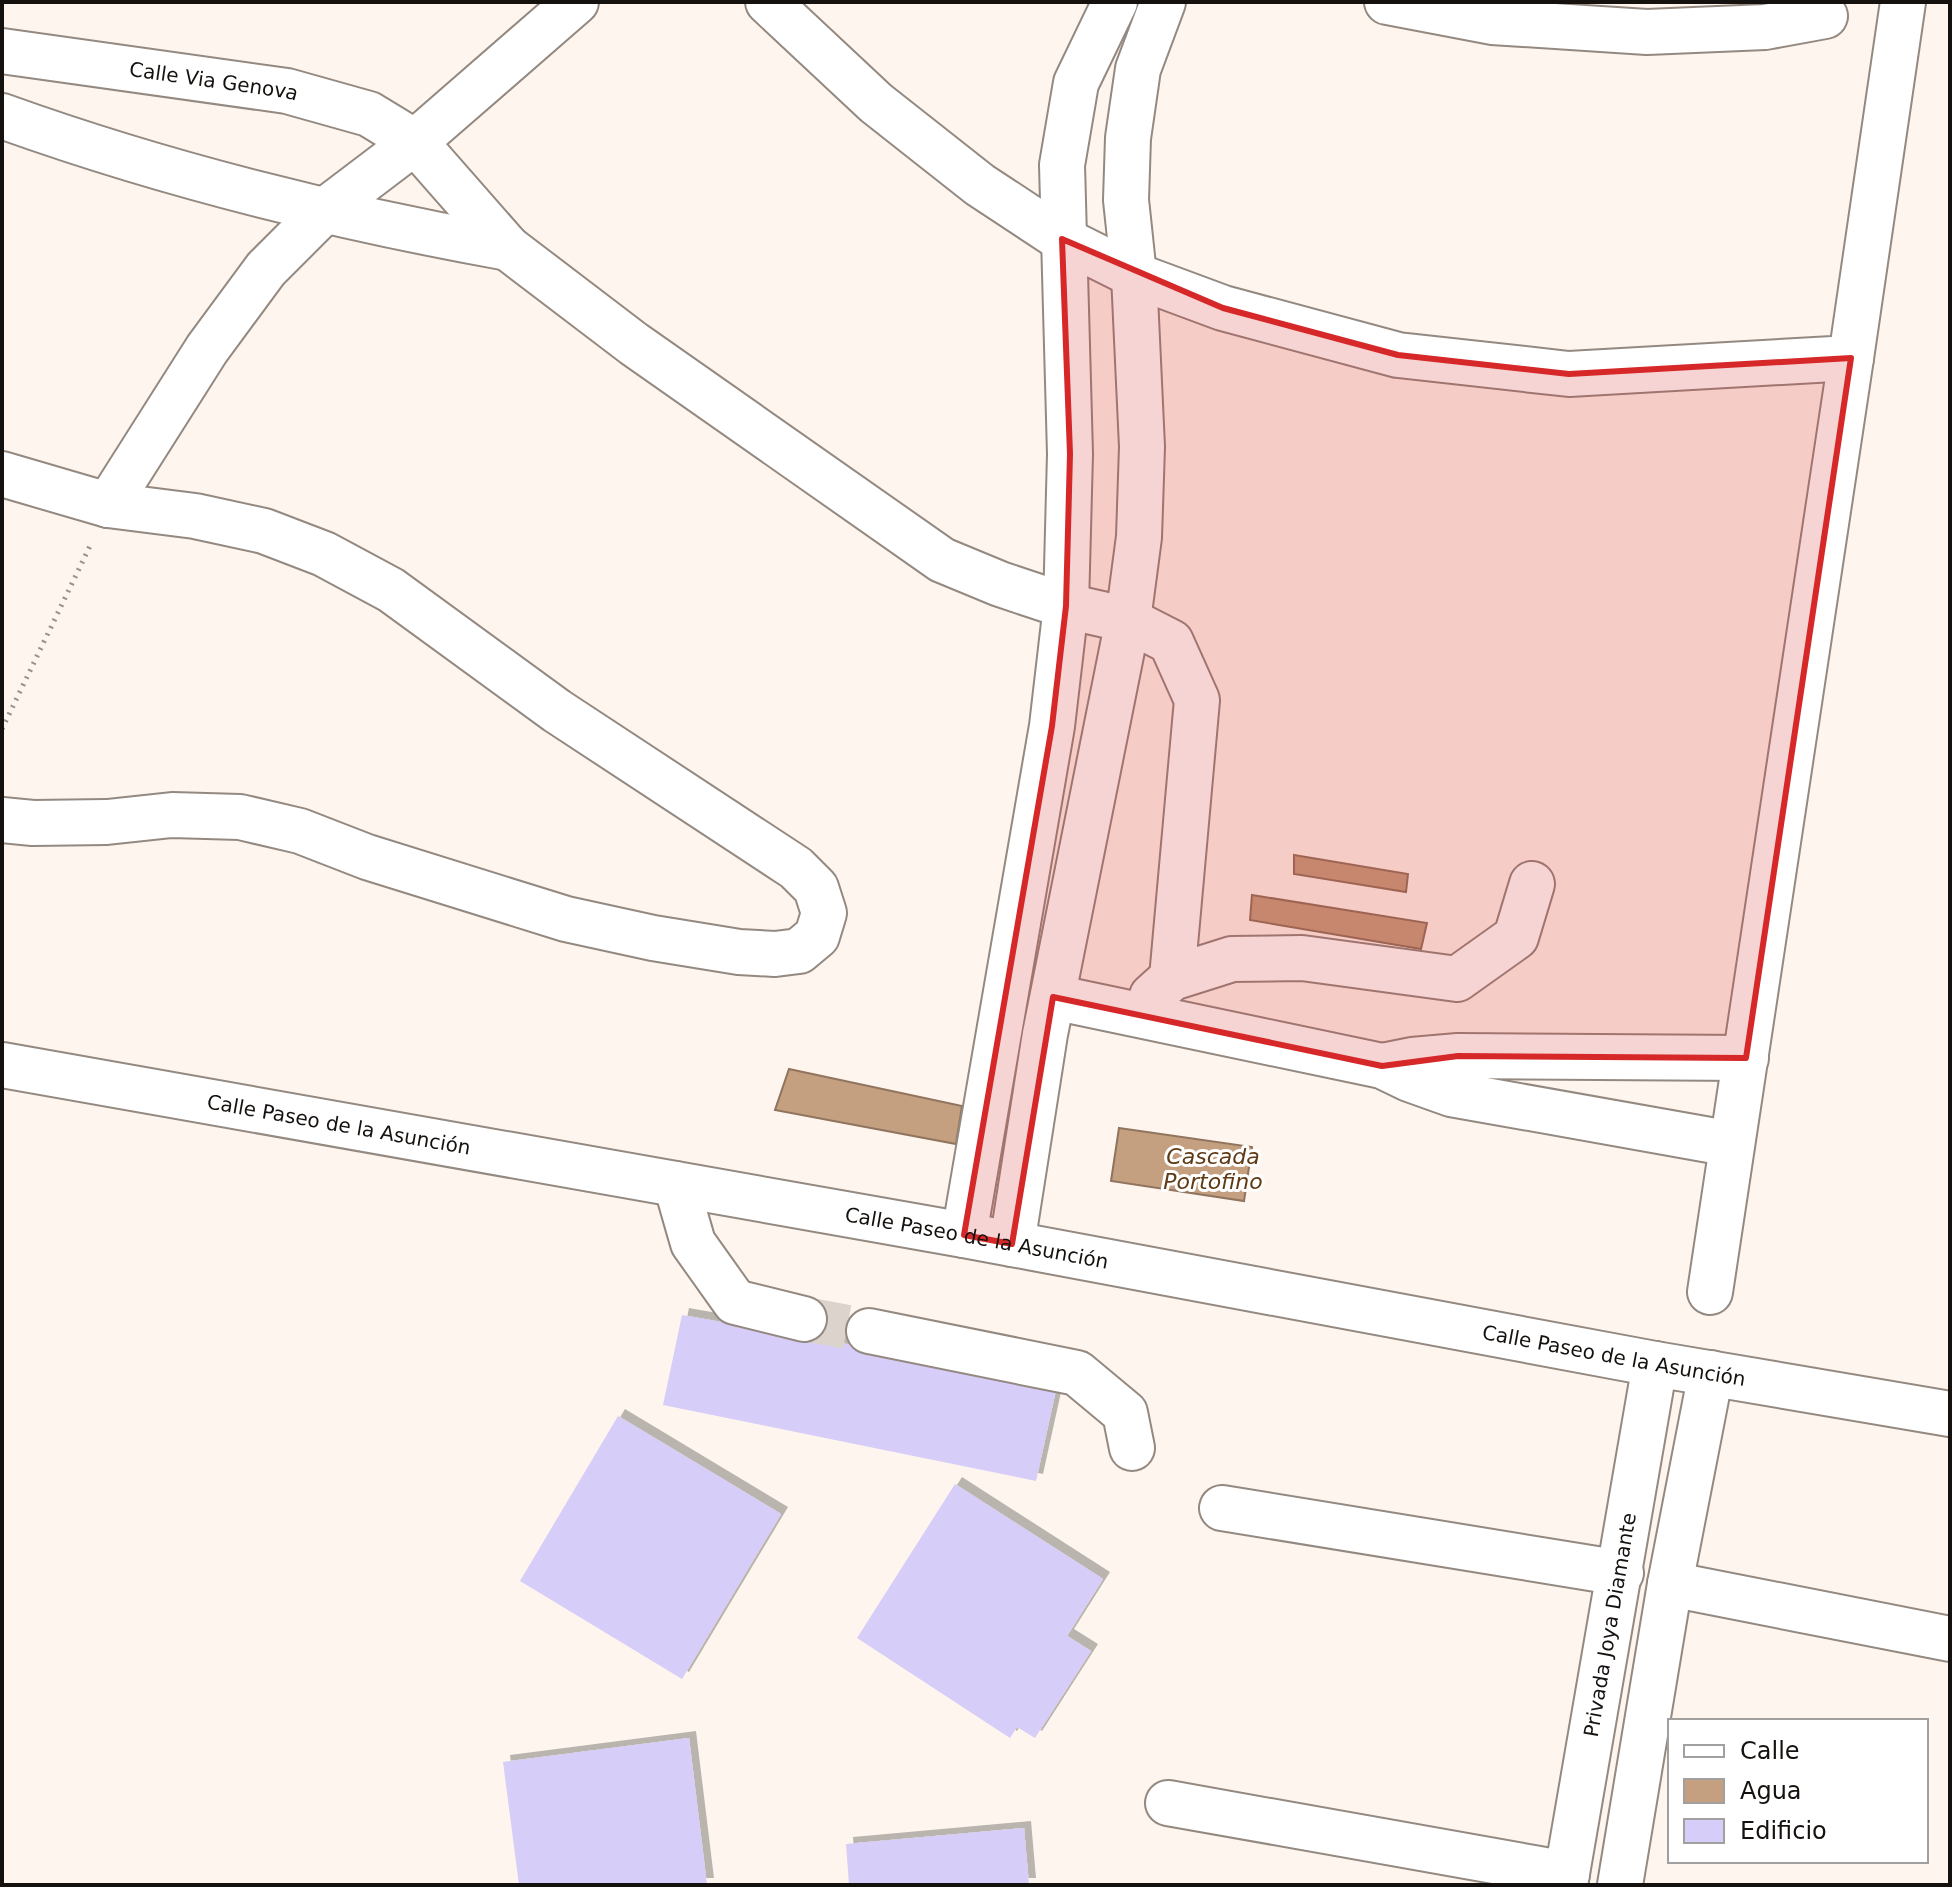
<svg xmlns="http://www.w3.org/2000/svg" width="1952" height="1887" font-family="'DejaVu Sans',sans-serif">
  <style>
    .water { fill: #c49f80; stroke: #90745e; stroke-width: 2 }
    .building { fill: #d7cdf9; filter: url(#shadow) }
    .lines { fill: none; stroke-linecap: round; stroke-linejoin: round }
    .minor-tunnel { stroke: #dbd3cc; stroke-width: 44; stroke-dasharray: 44 22; stroke-linecap: butt }
    .minor-casing { stroke: #938981; stroke-width: 48 }
    .path { stroke: #98918c; stroke-width: 5; stroke-dasharray: 2 6; stroke-linecap: butt }
    .minor { stroke: #fff; stroke-width: 44 }
    .marked { fill: #d62828; fill-opacity: 0.2; stroke: #d62828; stroke-width: 6; stroke-linejoin: round }
    .labels { text-anchor: middle; dominant-baseline: central; stroke-width: 6; stroke-linejoin: round; paint-order: stroke }
    .street-label { font-size: 20px; fill: #15110e; stroke: #fff }
    .water-label { font-size: 22px; font-style: italic; fill: #5f3a15; stroke: #fff }
  </style>
  <defs>
    <filter id="shadow"><feDropShadow dx="7" dy="-7" stdDeviation="0" flood-color="#0004"/></filter>
  </defs>
  <rect width="100%" height="100%" fill="#fef5ee"/>
  <path class="water" d="M1294,855L1408,874L1406,892L1294,874Z
    M1252,895L1427,923L1421,949L1250,920Z
    M789,1069L962,1106L956,1144L775,1110Z
    M1119,1128L1252,1147L1244,1201L1111,1181Z"/>
  <path class="building" d="M682,1315L1058,1381L1036,1481L663,1405Z
    M618,1416L781,1514L682,1679L520,1581Z
    M955,1484L1103,1579L1067,1636L1091,1651L1035,1738L1017,1727L1010,1738L857,1638Z
    M689,1738L707,1885H519L503,1762Z
    M1024,1828L1029,1885H849L846,1844Z"/>
  <g class="lines">
    <path class="minor-tunnel" d="M804,1319L869,1331"/>
    <g class="minor-casing">
      <g id="minor">
        <path d="M768,2L876,103L980,185L1062,239L1134,275L1223,308L1398,355L1569,374L1851,358L1903,2"/>
        <path d="M1387,2L1492,22L1647,32L1765,27L1825,16"/>
        <path id="s1" d="M2,51L287,91L369,114L415,142L508,248L634,344L942,560L1000,584L1066,606L1128,620L1171,642L1197,700L1172,978"/>
        <path d="M2,116C166,175 336,217 508,248"/>
        <path d="M2,474L108,505L195,516L264,531L324,554L391,590L557,711L796,868L816,888L824,913L817,936L799,951L775,954L739,952L653,938L566,919L367,857L300,831L240,817L172,815L107,822L33,823L2,820"/>
        <path d="M108,505L207,349L266,269L324,211L415,142L576,2"/>
        <path d="M1152,996L1172,978L1232,959L1302,958L1457,979L1516,937L1532,884"/>
        <path d="M1053,997L1382,1066L1409,1079L1451,1094L1732,1144"/>
        <path id="s2" d="M2,1065L964,1235L1655,1364L1950,1414"/>
        <path d="M1382,1066L1412,1060L1458,1056L1746,1058"/>
        <path d="M676,1184L693,1243L735,1302L804,1319"/>
        <path d="M964,1235L1052,726L1066,606L1070,454L1062,165L1076,83L1115,2"/>
        <path d="M1012,1244L1045,1034L1128,620L1139,537L1142,447L1134,275L1126,200L1128,138L1138,69L1163,2"/>
        <path d="M1710,1292L1851,358"/>
        <path d="M869,1331L1077,1373L1125,1413L1132,1448"/>
        <path d="M1222,1508L1621,1573"/>
        <path d="M1670,1584L1950,1639"/>
        <path d="M1168,1803L1567,1874"/>
        <path id="s3" d="M1565,1885L1655,1364"/>
        <path d="M1620,1885L1670,1584L1711,1373"/>
      </g>
    </g>
    <path class="path" d="M2,729L90,546"/>
    <use href="#minor" class="minor"/>
  </g>
  <path class="marked" d="M1062,239L1223,308L1398,355L1569,374L1851,358L1746,1058L1458,1056L1382,1066L1053,997L1012,1244L964,1235L1052,726L1066,606L1070,454Z"/>
  <g class="labels">
    <g class="street-label">
      <text stroke="none"><textPath href="#s1" startOffset="214">Calle Via Genova</textPath></text>
      <text stroke="none"><textPath href="#s2" startOffset="342">Calle Paseo de la Asunción</textPath></text>
      <text stroke="none"><textPath href="#s2" startOffset="990">Calle Paseo de la Asunción</textPath></text>
      <text stroke="none"><textPath href="#s2" startOffset="1638">Calle Paseo de la Asunción</textPath></text>
      <text stroke="none"><textPath href="#s3" startOffset="264">Privada Joya Diamante</textPath></text>
    </g>
    <g class="water-label">
      <text x="1213" y="1156">Cascada<tspan x="1213" dy="25">Portofino</tspan></text>
    </g>
  </g>
  <rect width="1952" height="1887" fill="none" stroke="#15110e" stroke-width="8"/>
  <rect x="1668" y="1719" width="260" height="144" fill="#ffffff" stroke="#a1a09f" stroke-width="2"/>
  <rect x="1684" y="1745" width="40" height="12" fill="#ffffff" stroke="#a1a09f" stroke-width="2"/>
  <text x="1740" y="1759" font-size="24" fill="#15110e">Calle</text>
  <rect x="1684" y="1779" width="40" height="24" fill="#c49f80" stroke="#a1a09f" stroke-width="2"/>
  <text x="1740" y="1799" font-size="24" fill="#15110e">Agua</text>
  <rect x="1684" y="1819" width="40" height="24" fill="#d7cdf9" stroke="#a1a09f" stroke-width="2"/>
  <text x="1740" y="1839" font-size="24" fill="#15110e">Edificio</text>
</svg>
